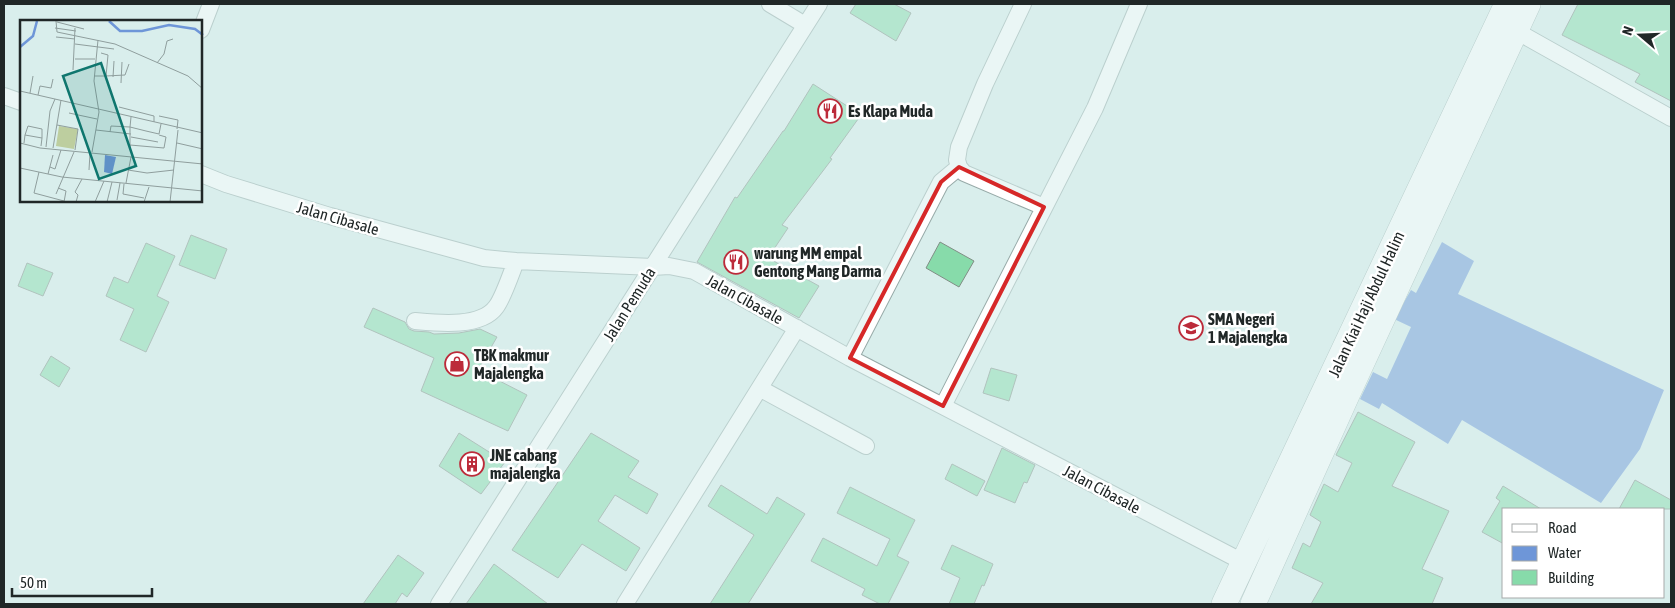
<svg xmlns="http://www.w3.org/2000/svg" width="1675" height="608" font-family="'Asap Condensed',sans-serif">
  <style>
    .water { fill: #6e96d8 }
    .building { fill: #87dbaa; stroke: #808e85 }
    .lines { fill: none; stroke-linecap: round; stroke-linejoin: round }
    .minor-casing { stroke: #97aaa8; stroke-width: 18 }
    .primary-casing { stroke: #97aaa8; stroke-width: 26 }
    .minor { stroke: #fff; stroke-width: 16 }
    .primary { stroke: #fff; stroke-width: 25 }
    .marked { fill: none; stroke: #d62828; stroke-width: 4; stroke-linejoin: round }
    .labels { text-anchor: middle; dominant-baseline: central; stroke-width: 5; stroke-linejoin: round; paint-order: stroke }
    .poi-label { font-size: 16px; font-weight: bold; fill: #202727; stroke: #fff; text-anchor: start }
    .street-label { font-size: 16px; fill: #202727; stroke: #fff }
    .inset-river { fill: none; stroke: #6e96d8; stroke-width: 2.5 }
    .inset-road { fill: none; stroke: #8f9e9d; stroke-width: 1 }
    .view { fill: #0f766e; fill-opacity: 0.15; stroke: #0f766e; stroke-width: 2.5 }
    .inset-edge { fill: none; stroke: #202727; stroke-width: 2.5 }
  </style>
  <rect width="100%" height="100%" fill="#d9eeec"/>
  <path class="water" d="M1442,242L1474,261L1458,294L1664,390L1640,449L1601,503L1462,420L1448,444L1382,403L1379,409L1360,399L1373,372L1387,379L1411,327L1394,319L1411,290L1416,293Z"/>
  <path class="building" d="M856,4H894L911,13L896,41L850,13Z
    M1578,4H1671V101L1635,82L1640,74L1562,35Z
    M813,84L861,115L830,158L832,159L782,225L788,228L768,258L819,286L799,318L697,262L735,197L737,198L783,131H784Z
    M191,235L227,249L215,279L179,265Z
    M940,242L974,261L959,287L926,268Z
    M146,243L175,256L157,296L169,302L146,352L120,340L134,309L106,296L114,277L128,283Z
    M27,263L53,273L43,296L18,286Z
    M373,308L405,322L409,329L414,331L429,332L434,334L459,333L480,329L497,337L478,370L527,395L508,431L421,391L434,358L364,327Z
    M51,356L70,368L59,387L40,375Z
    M991,368L1017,375L1009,401L983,393Z
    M1358,412L1415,442L1392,486L1449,511L1422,569L1443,578L1432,604H1311L1323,583L1292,568L1303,543L1310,547L1321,522L1310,515L1324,484L1338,492L1352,463L1336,455Z
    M459,433L505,462L481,494L439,466Z
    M591,433L639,461L628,477L658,494L647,514L615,495L598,521L640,548L626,571L582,544L558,578L512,550Z
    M1002,448L1035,465L1027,483L1024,482L1015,503L984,490Z
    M952,464L985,481L977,496L945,479Z
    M1635,480L1671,500V509H1619Z
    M721,485L767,514L777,497L805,514L748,604H710L754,535L708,506Z
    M1503,486L1541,509H1504V544L1482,532L1500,501L1496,498Z
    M850,487L915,520L897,556L909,562L888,604H880L862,595L865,589L811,561L823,538L877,566L890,539L837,513Z
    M952,545L993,564L984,586L982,585L974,604H949L960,578L941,569Z
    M398,555L424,573L407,597L402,593L395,604H363Z
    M494,564L548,604H466Z"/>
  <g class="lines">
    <g class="minor-casing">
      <path id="minor" d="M770,4L805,25
        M1023,4L985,84L959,147L957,160L959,167L964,173L1044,207
        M201,30L211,4
        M1516,31L1671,118
        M4,96L21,102
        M201,174L226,184L330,216L484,258L516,261L653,267L669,266L694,271L850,358L1243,562
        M415,321C437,323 481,328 496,307C503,298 511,274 516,261
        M850,358L941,182L959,167
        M761,389L866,446
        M943,406L1095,108L1139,4
        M439,604L819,4
        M625,604L797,328"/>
    </g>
    <g class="primary-casing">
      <path id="primary" d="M1224,604L1507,4
        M1253,604L1347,395L1528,4"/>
    </g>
    <use href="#minor" class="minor"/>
    <use href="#primary" class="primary"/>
  </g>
  <path d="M0 0H1675V608H0ZM959,167L1044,207L943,406L850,358L941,182Z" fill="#d9eeec" fill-opacity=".55" fill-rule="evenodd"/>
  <path class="marked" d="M959,167L1044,207L943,406L850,358L941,182Z"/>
  <defs>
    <g id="restaurant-ring" transform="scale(1.25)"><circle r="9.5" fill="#fff" stroke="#bc2b3a" stroke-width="1.5"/><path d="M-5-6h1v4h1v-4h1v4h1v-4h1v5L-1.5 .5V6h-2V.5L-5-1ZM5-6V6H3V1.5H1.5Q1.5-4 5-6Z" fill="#bc2b3a"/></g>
    <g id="school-ring" transform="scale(1.25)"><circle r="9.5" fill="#fff" stroke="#bc2b3a" stroke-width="1.5"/><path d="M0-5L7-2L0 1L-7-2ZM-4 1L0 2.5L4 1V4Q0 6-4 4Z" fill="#bc2b3a"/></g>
    <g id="shop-ring" transform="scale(1.25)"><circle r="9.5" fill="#fff" stroke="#bc2b3a" stroke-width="1.5"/><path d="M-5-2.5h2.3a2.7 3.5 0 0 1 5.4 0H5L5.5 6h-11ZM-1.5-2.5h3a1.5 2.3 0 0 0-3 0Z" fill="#bc2b3a"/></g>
    <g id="building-ring" transform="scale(1.25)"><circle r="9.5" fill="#fff" stroke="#bc2b3a" stroke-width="1.5"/><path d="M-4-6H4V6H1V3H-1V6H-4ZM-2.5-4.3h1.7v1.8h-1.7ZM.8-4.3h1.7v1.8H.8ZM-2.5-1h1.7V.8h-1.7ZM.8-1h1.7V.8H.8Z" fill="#bc2b3a"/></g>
  </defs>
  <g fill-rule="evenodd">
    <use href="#restaurant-ring" x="830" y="111"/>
    <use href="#restaurant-ring" x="736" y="262"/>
    <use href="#school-ring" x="1191" y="328"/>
    <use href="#shop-ring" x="457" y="364"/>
    <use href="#building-ring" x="472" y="464"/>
  </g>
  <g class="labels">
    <g class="poi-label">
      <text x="848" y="111">Es Klapa Muda</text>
      <text x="754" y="253">warung MM empal<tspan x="754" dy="18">Gentong Mang Darma</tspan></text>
      <text x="1208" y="319">SMA Negeri<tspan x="1208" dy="18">1 Majalengka</tspan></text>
      <text x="474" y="355">TBK makmur<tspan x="474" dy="18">Majalengka</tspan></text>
      <text x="490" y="455">JNE cabang<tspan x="490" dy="18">majalengka</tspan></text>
    </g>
    <g class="street-label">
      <text transform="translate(338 218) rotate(16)">Jalan Cibasale</text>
      <text transform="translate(745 299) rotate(29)">Jalan Cibasale</text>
      <text transform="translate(629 304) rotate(-58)">Jalan Pemuda</text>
      <text transform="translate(1366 304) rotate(-65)">Jalan Kiai Haji Abdul Halim</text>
      <text transform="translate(1102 489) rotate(28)">Jalan Cibasale</text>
    </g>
  </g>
  <g transform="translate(20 20)">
    <rect width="182" height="182" fill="#d9eeec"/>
    <path d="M39,106L58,109L54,129L36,126Z" fill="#bdce9f"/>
    <path d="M85,135L96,137L92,154L84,152Z" fill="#6e96d8"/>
    <path class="inset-river" d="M89,1L100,11H122L149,5L175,9L183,15M0,27L13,16L17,1"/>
    <path class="inset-road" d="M36,1L37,12L95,24L168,56L183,69M37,2L64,9M35,8L56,11M36,17L55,19M55,24L94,29M55,39H75M137,43L144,34L147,21L153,19M53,50L55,8M74,56H86L88,35L81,33M86,56L105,55L109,44M93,57L94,41M101,63L102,42M0,71L183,113M10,73L13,56M18,75L20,66L31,68L33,59M99,87L134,96V102M49,93L77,99M139,96L158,100L157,109M111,97L110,107L126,111L139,114L141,104M37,105L58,109L55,130M76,110L111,114M90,112L91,106L110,107V127M5,115L8,106L22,109V118M111,117L138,122M0,123L20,128L183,144M4,123L5,115L22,118L21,126M157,123L183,129M110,125L144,128L146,117L139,115M26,127L30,91L35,79M33,128L41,80M72,132L79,92L74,61L78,20M30,147L35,149L41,130M0,148L42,157L183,171M69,150L70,133M108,150L127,153L154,150M19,152L14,173L44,181M28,154L33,135M106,163L111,137M104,164L103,174L124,178M38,168L46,171L44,182M36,174L54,132M97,180L100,163M56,182L58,175L55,172L62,159M75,182L84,161M87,182L92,162M124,182L129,167M150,182L158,110"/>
    <path class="view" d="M81,43L116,146L79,159L43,56Z"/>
    <rect width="182" height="182" class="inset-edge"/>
  </g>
  <rect width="1675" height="608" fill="none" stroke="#202727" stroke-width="10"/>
  <rect x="1502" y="508" width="162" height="90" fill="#ffffff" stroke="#a6a9a9"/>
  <rect x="1512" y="524" width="25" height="8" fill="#ffffff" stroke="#a6a9a9"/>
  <text x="1548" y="533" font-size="15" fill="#202727">Road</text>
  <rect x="1512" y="546" width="25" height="15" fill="#6e96d8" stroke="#a6a9a9"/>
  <text x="1548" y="558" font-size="15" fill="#202727">Water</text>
  <rect x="1512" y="570" width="25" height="15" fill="#87dbaa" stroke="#a6a9a9"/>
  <text x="1548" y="583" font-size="15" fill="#202727">Building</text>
  <g transform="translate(1640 35) rotate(289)" stroke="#ffffff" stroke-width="4" paint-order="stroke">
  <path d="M0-4L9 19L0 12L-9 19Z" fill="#202727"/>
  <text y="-8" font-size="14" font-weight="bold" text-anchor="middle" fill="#202727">N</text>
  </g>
  <path d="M12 588v8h140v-8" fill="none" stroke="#202727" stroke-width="2.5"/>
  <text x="20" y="588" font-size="15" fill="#202727" stroke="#ffffff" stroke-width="4" paint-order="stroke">50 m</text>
</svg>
